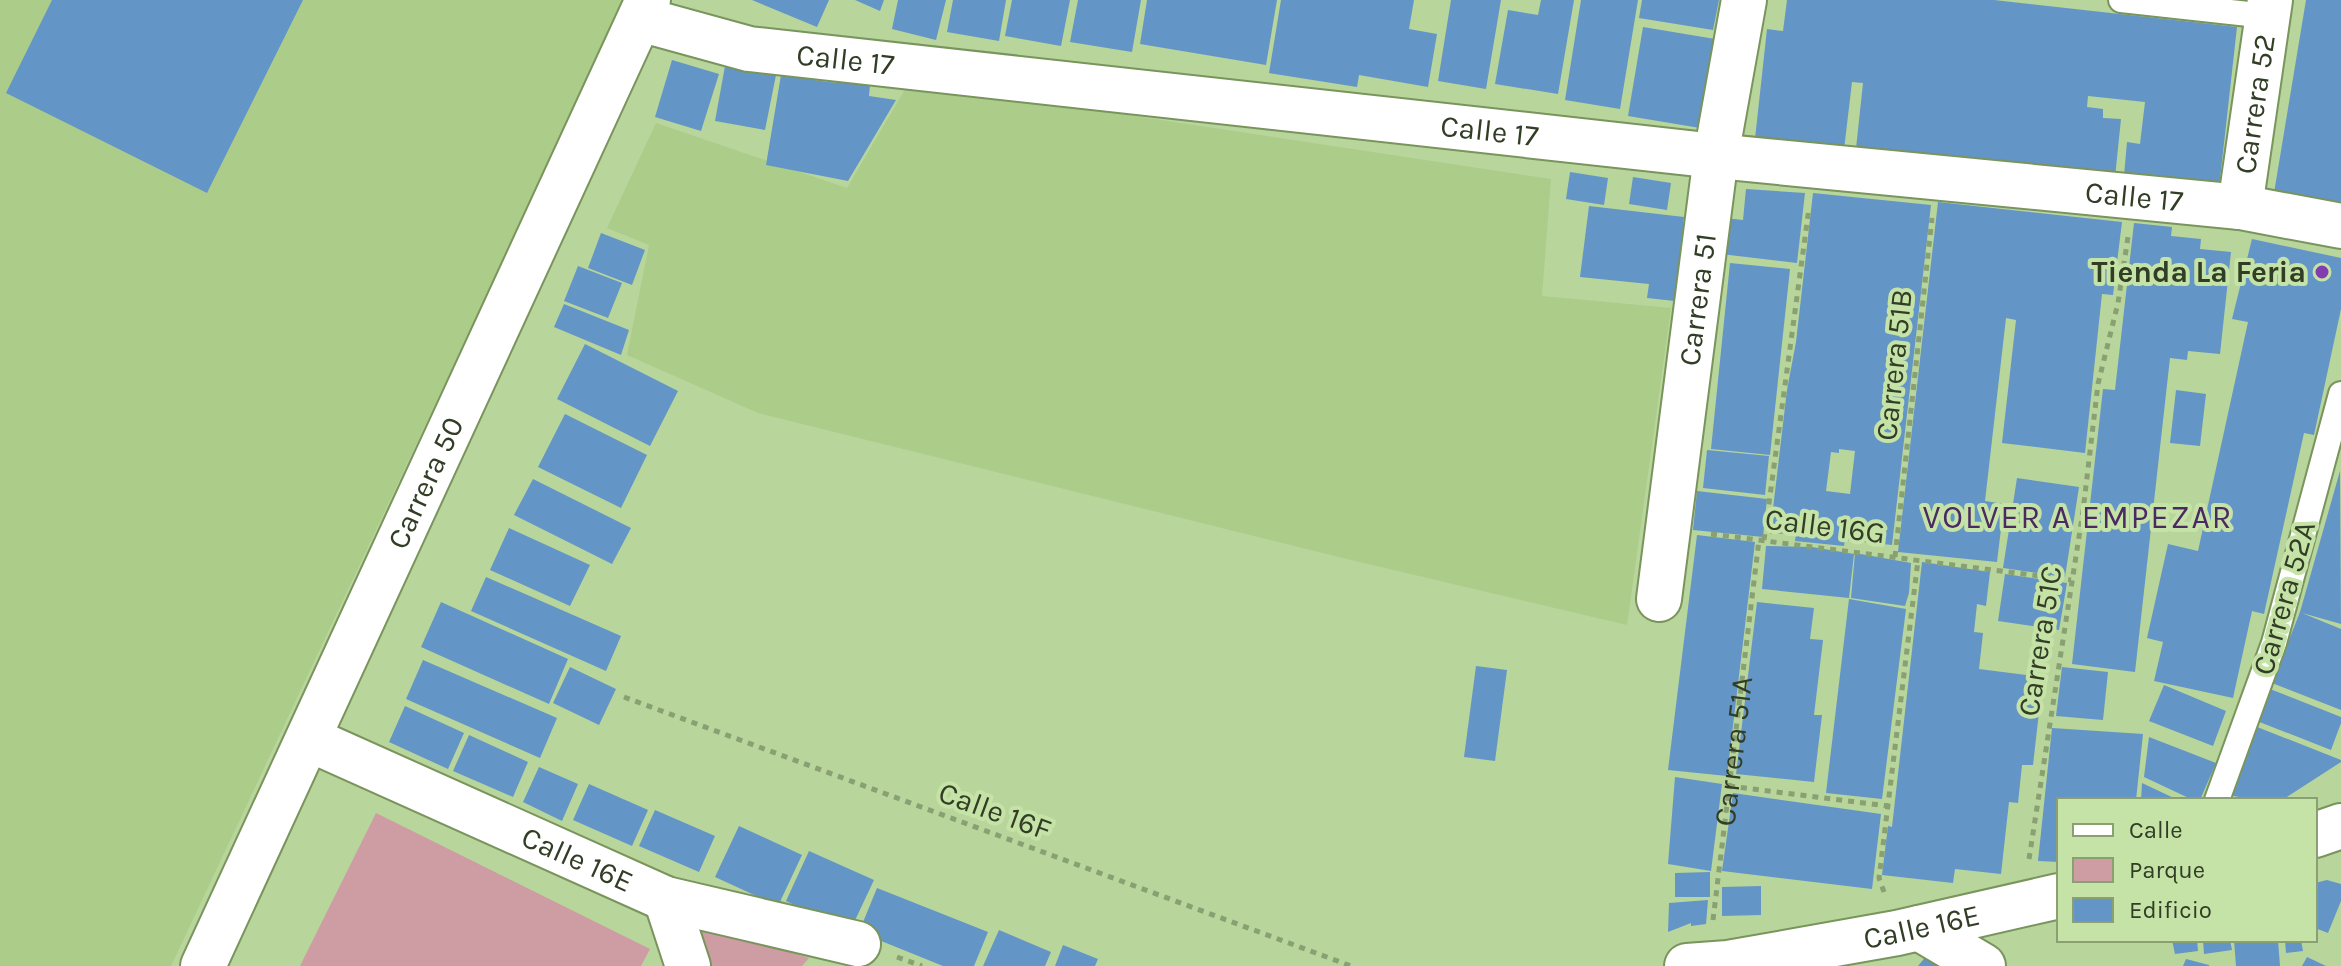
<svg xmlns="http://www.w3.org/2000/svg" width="2341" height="966" font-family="Karla,sans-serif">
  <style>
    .built { fill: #accc8a }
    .green { fill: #ce9ca3 }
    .building { fill: #6495c7; fill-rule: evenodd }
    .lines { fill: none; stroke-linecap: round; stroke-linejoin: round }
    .lane-casing { stroke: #79945c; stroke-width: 28 }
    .street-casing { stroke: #79945c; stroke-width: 48 }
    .path { stroke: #89a072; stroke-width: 5; stroke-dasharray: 6 6; stroke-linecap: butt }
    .lane { stroke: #fff; stroke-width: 24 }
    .street { stroke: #fff; stroke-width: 44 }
    .poi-dot { fill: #823caf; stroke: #c5e2a7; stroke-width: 3 }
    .labels { text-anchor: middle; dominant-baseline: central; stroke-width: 8; stroke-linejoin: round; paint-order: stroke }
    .street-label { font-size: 30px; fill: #313d25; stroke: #c5e2a7 }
    .poi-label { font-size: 30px; font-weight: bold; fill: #313d25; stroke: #c5e2a7; text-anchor: end }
    .neighbourhood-label { font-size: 32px; letter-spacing: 2px; fill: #4b2962; stroke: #c5e2a7 }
  </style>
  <rect width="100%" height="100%" fill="#b8d59b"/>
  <path class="built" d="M0,0H625L171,966H0Z
    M907,86L1108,112L1551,179L1542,296L1671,308L1627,625L1347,559L758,413L627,355L649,245L607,228L656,123L847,188Z"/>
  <path class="green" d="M376,813L650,949L641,966H300Z
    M692,923L809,958L802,966H707Z"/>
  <path class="building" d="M52,0H303L207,193L6,93Z
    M752,0H829L817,27Z
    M855,0H884L880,11Z
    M898,0H946L936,40L892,29Z
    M953,0H1006L999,41L947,32Z
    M1012,0H1070L1061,46L1005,36Z
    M1078,0H1141L1132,52L1070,42Z
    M1147,0H1277L1266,65L1140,44Z
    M1281,0H1414L1409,29L1437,34L1428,87L1359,75L1357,87L1269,73Z
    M1451,0H1501L1486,89L1438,81Z
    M1541,0H1574L1558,94L1495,84L1508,10L1538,15Z
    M1581,0H1638L1620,109L1565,100Z
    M1642,0H1719L1713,30L1639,18Z
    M1787,0H1994L2237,27L2219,188L2123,187L2127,142L2140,144L2145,102L2088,96L2087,107L2103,109V118L2121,119L2114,187L1855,158L1863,83L1852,82L1843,158L1754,148L1767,29L1783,31Z
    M2306,0H2341V210L2273,199Z
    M1643,27L1715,39L1700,128L1628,116Z
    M672,60L719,74L701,131L655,117Z
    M725,66L776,75L765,130L715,121Z
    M781,75L828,82L870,85L869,96L896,100L848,181L766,165Z
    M1570,172L1608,178L1604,205L1566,199Z
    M1633,177L1671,183L1667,210L1629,204Z
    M1746,189L1805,193L1797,263L1721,254L1725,218L1743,220Z
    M1813,193L1931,205L1892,545L1845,540L1844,546L1795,541L1796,533L1770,534L1787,390L1796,342ZM1839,449L1855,451L1850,494L1826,491L1831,452L1839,453Z
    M1938,202L2122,222L2113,295L2102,294L2085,453L2002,443L2016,320L2006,318L1985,501L2004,504L1997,562L1898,552Z
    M1589,206L1684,217L1675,301L1647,298L1649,284L1580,277Z
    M2134,223L2172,227L2171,236L2201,239L2200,249L2231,252L2220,354L2188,351L2187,360L2170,358L2135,672L2072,664L2103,389L2115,390Z
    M601,233L645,250L632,285L588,268Z
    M2252,239L2341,258V309L2314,435L2304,433L2264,614L2252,611L2233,698L2154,681L2163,642L2147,638L2168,544L2198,551L2248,322L2232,319Z
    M1730,263L1790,269L1770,455L1711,449Z
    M578,266L622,283L608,318L564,301Z
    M564,304L629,330L621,355L554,327Z
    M585,344L678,391L650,446L557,399Z
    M2176,390L2206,394L2200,446L2170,443Z
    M565,414L647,455L621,508L538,467Z
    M1707,450L1769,456L1765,495L1703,488Z
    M2340,471L2341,624L2302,613L2341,629V710L2272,683L2300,612Z
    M2017,478L2079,487L2065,577L2003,568Z
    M533,479L631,528L612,564L514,515Z
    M1697,491L1767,499L1763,537L1693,530Z
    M509,528L590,565L570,606L490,570Z
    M1697,535L1755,542L1727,776L1668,770Z
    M1766,546L1812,547L1854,554L1849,598L1762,589Z
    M1855,553L1911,563L1909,593L1905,606L1851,598Z
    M1922,562L1990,572L1986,606L1977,604L1974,632L1983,633L1979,669L2043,677L2033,765H2022L2018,803L2009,802L2001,874L1955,869L1953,883L1882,875L1888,826L1892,827Z
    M2005,574L2067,583L2059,630L1998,621Z
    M486,577L621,636L606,671L471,611Z
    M1849,599L1906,609L1882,799L1826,793Z
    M441,602L568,659L549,704L421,647Z
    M1757,602L1814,608L1810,639L1823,640L1814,715H1822L1814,782L1736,774Z
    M423,660L557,718L540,758L406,699Z
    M1476,666L1507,670L1495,761L1464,757Z
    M570,667L616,689L599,725L553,703Z
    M2062,667L2108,672L2103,720L2056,716Z
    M2164,685L2226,711L2213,746L2149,721Z
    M2270,689L2341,717V723L2331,750L2257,721Z
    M405,706L464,733L448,769L389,742Z
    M2247,723L2341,760V762L2282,800H2257L2222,794Z
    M2052,728L2143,734L2136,800H2059V862L2038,861Z
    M469,735L528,762L513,797L453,771Z
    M2149,737L2216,763L2200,800H2193L2144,777Z
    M539,767L578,784L562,821L523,802Z
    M1675,777L1722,784L1711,871L1668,864Z
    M2142,783L2178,800H2141Z
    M589,784L648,810L632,846L573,820Z
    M1733,793L1881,814L1872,889L1722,871Z
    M655,810L715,836L699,872L639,846Z
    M739,826L802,855L778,906L715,877Z
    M809,851L874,880L850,931L786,901Z
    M1710,872V897H1675V873Z
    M2327,880L2341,884V901L2328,933L2315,928V883Z
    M1761,886V915L1722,916V887Z
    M877,888L988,932L974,966H943L859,932Z
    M1708,900L1706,924L1691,926V923L1668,932L1669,903Z
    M999,930L1051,952L1045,966H983Z
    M2172,940H2197L2198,951L2175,954Z
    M2203,940H2230L2232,950L2204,954Z
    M2234,940H2278L2280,966H2236Z
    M2285,940H2301L2303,951L2286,953Z
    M1937,943L1966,966H1918Z
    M1063,945L1098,959L1095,966H1055Z
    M2307,957L2326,966H2302Z
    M2186,959L2209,965V966H2183Z"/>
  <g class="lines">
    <g class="lane-casing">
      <path id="lane" d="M2121,0L2267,16
        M2217,800L2274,643L2341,394"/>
    </g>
    <g class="street-casing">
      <g id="street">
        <path id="s2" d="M640,19L749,49L1716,156L2240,207L2341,226"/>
        <path id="s3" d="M2240,207L2270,0"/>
        <path id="s4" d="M1659,599L1716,156L1744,0"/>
        <path id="s5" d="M309,739L666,899L858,944"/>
        <path d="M2315,835L2341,826"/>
        <path d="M666,899L688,966"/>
        <path d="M1919,928L1983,966"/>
        <path id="s6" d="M203,966L648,0"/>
        <path id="s7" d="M1687,966L1728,963L1897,933L2059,896"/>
      </g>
    </g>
    <g class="path">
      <path d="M1711,534L2071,580"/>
      <path d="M1764,540L1809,208"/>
      <path d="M1895,557L1932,218"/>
      <path d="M624,697L1351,966"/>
      <path d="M1729,786L1888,806"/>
      <path d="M2029,859L2083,511L2098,384L2118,303L2128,237"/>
      <path d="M1884,892L1879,878L1918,560"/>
      <path id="s1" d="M1713,920L1759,540"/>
      <path d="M897,957L922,966"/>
    </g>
    <use href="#lane" class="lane"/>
    <use href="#street" class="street"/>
  </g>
  <circle class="poi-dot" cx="2322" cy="272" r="8"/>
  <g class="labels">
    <g class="street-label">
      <text stroke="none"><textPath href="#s2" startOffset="210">Calle 17</textPath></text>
      <text stroke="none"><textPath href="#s3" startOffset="104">Carrera 52</textPath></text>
      <text stroke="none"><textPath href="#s2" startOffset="858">Calle 17</textPath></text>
      <text stroke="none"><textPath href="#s2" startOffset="1506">Calle 17</textPath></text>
      <text stroke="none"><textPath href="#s4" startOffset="302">Carrera 51</textPath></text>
      <text transform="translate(1894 365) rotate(-84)">Carrera 51B</text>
      <text stroke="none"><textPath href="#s6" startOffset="532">Carrera 50</textPath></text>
      <text transform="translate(1825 526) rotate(7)">Calle 16G</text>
      <text transform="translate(2284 598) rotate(-74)">Carrera 52A</text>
      <text transform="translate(2040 641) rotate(-81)">Carrera 51C</text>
      <text stroke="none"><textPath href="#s1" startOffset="170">Carrera 51A</textPath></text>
      <text transform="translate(995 811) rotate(20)">Calle 16F</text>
      <text stroke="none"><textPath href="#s5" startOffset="294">Calle 16E</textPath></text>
      <text stroke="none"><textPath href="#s7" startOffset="238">Calle 16E</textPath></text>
    </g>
    <g class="poi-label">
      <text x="2306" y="272">Tienda La Feria</text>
    </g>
    <g class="neighbourhood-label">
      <text x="2078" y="517">VOLVER A EMPEZAR</text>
    </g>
  </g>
  <rect x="2057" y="798" width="260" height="144" fill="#c5e2a7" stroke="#8aa073" stroke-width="2"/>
  <rect x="2073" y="824" width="40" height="12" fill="#ffffff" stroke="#8aa073" stroke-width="2"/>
  <text x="2129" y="838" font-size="24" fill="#313d25">Calle</text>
  <rect x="2073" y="858" width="40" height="24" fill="#ce9ca3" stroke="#8aa073" stroke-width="2"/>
  <text x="2129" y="878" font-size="24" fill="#313d25">Parque</text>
  <rect x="2073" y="898" width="40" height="24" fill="#6495c7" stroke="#8aa073" stroke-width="2"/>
  <text x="2129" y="918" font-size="24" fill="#313d25">Edificio</text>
</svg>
